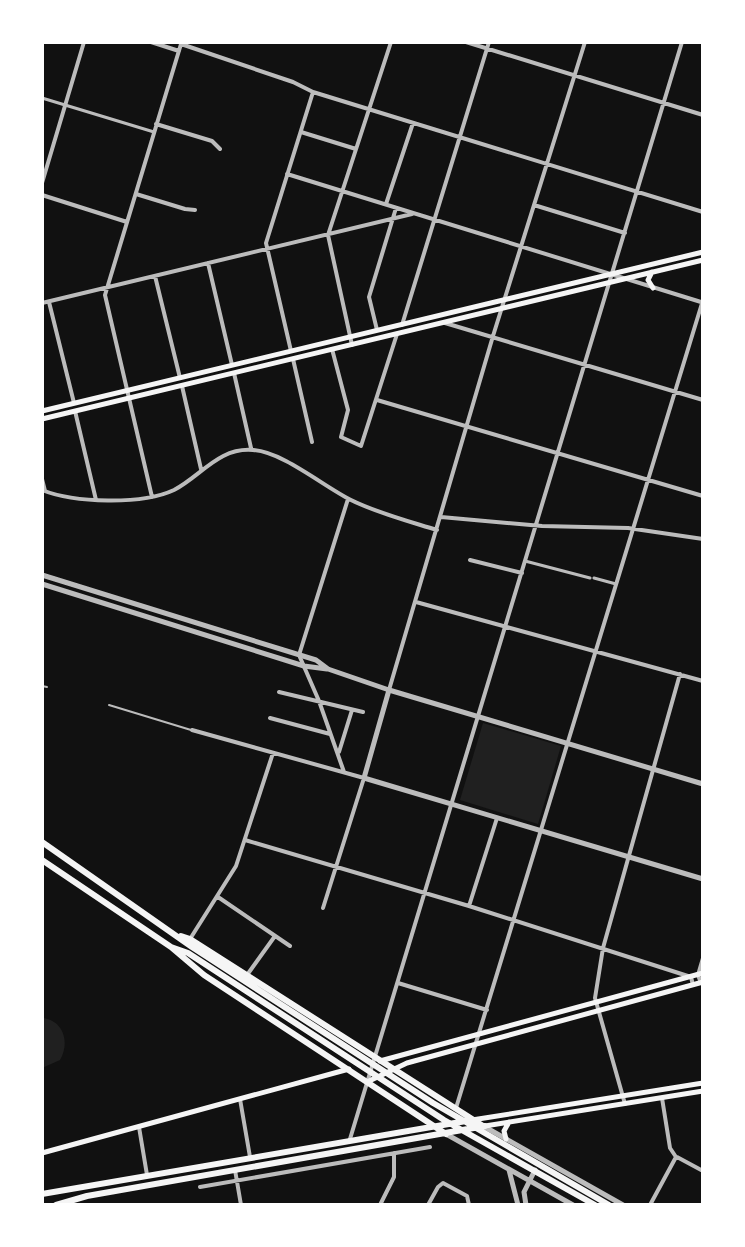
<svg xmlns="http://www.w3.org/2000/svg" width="745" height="1247" font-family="Roboto,sans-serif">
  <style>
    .green { fill: #202020 }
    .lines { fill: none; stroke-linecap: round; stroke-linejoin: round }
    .service { stroke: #bcbcbc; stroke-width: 2 }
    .pedestrian { stroke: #bcbcbc; stroke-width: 3 }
    .minor { stroke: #bcbcbc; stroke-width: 4 }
    .tertiary { stroke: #bcbcbc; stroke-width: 5 }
    .secondary { stroke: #f5f5f5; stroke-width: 5 }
    .primary { stroke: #f5f5f5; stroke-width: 6 }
  </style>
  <rect width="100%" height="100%" fill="#111"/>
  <path class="green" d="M483,723L561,746L538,824L460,800Z
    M42,1018C64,1020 70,1043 60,1060L42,1068Z"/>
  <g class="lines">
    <path class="service" d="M42,686L47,687
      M109,705L191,730"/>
    <path class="pedestrian" d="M42,98L154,132
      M525,561L590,578
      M594,578L616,584"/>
    <path class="minor" d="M151,42L179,51
      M466,42L703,115
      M181,44L293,82L313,92L703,212
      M156,124L212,141L220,149
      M301,132L356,149
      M287,174L701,302
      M42,183L84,42
      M136,194L185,209L195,210
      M42,195L127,222
      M386,204L413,123
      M534,205L625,233
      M208,263L232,365
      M155,276L180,378
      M49,302L74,403
      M42,303L412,214
      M445,323L703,400
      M402,325L489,42
      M377,330L369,297L396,208
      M352,345L328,235L391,42
      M332,349L348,410L341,437L361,446L397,334
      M291,351L266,243L313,92
      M293,359L312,442
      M234,373L251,448
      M182,386L201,469
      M377,400L703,496
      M75,411L96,500
      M42,479L45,491
      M42,490C74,503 142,505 174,490C201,476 219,447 253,450C283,452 323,486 351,500C377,513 408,521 437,530
      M152,497L105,295L181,44
      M441,517L542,526L628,528L703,539
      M470,560L522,573
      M416,602L703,681
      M389,690L493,336L585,42
      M279,692L363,712
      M270,718L330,734
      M192,730L364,778L323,908
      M339,752L352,710
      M344,772L319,701L299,655L348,499
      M245,840L469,906L691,977L693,985
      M218,897L290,946
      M469,906L497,818
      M190,939L236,866L273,753
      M247,975L275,936
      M398,983L487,1010
      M701,983L698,975L703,958
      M240,1099L250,1157
      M625,1104L595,998L603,948L680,674
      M456,1108L703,300
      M139,1127L147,1175
      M350,1139L682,42
      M677,1157L703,1171
      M235,1170L241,1205
      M200,1187L430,1147
      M380,1205L394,1177V1153
      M428,1205L438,1187L443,1183L467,1196L469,1205
      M650,1205L676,1157L670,1148L662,1098"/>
    <path class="tertiary" d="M42,575L316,660L328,669L389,690L703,784
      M42,584L304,666L327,669
      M389,690L364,778L703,879
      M485,1127L623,1205
      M446,1134L573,1205
      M509,1170L518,1205
      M526,1205L524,1192L535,1170"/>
    <path class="secondary" d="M652,272L648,280L653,288
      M42,411L703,252
      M42,419L703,260
      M380,1061L703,973
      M367,1082L407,1063L703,982
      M472,1120L703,1083
      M485,1126L703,1091
      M506,1139L504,1131L509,1122
      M42,1153L349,1069"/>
    <path class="primary" d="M42,842L192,947L433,1103L609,1205
      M42,860L171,947L204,975L446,1134
      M181,936L190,939L483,1126
      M171,947L188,953L444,1120L595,1205
      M42,1194L472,1120
      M56,1205L87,1196L485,1126"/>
  </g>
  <rect width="745" height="1247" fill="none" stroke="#ffffff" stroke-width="88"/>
</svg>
